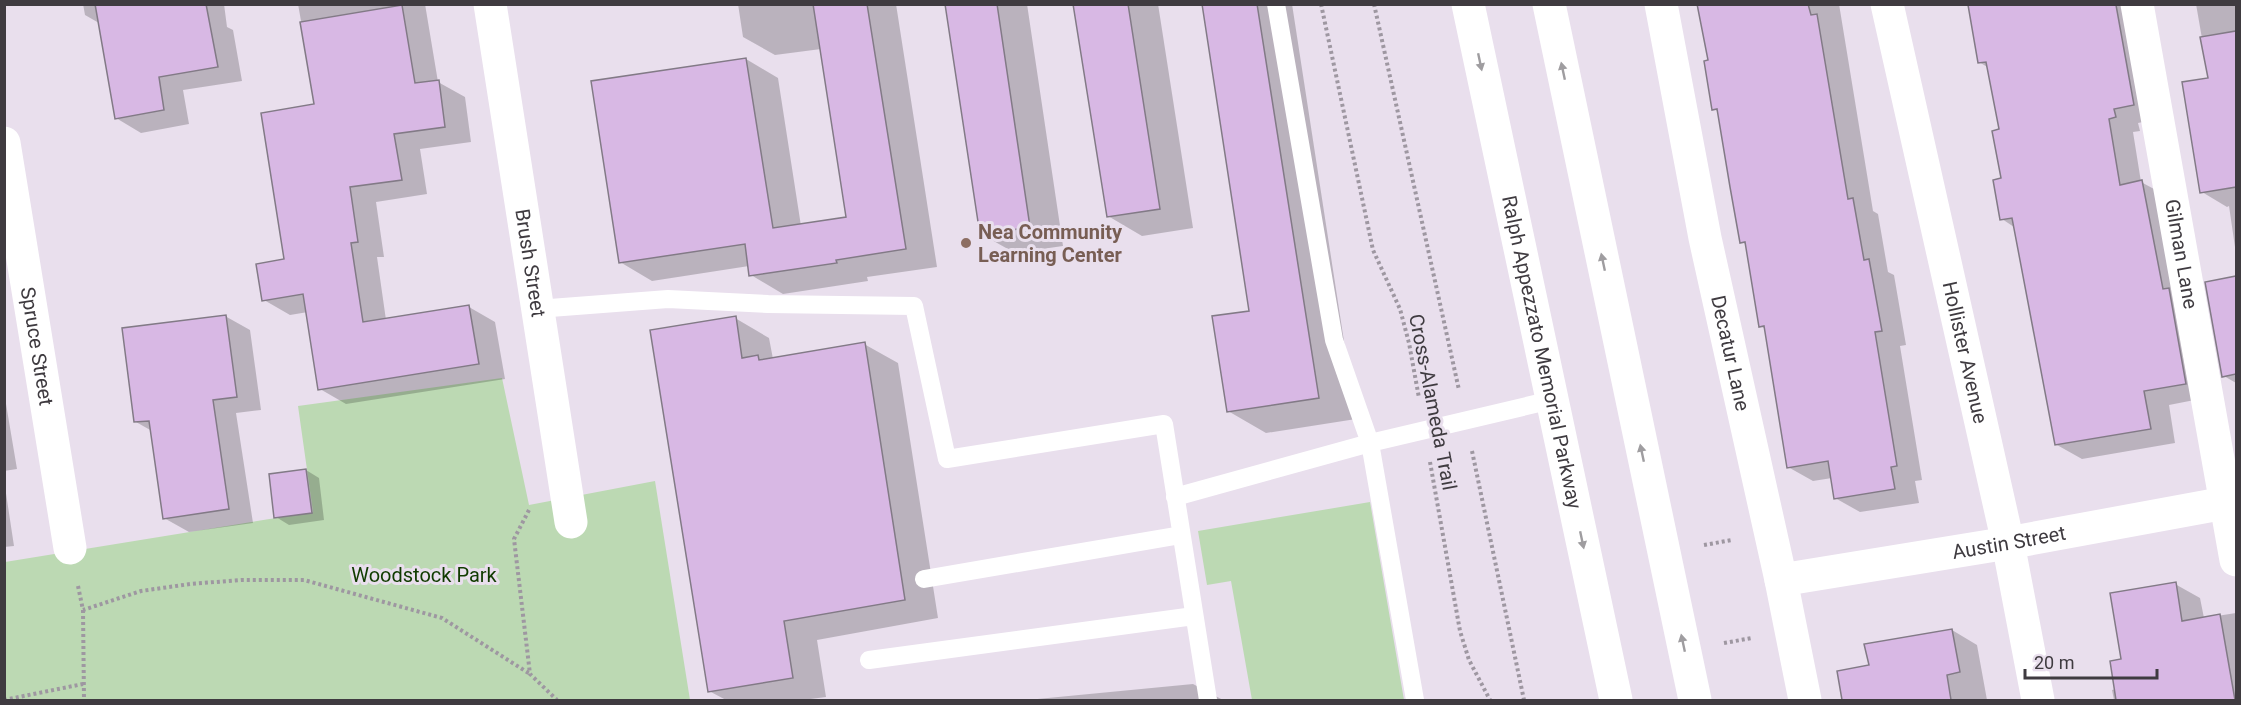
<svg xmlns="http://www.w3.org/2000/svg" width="2241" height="705" font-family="Roboto,sans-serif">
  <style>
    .green { fill: #bcd9b3 }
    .shadow { fill: #0003 }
    .building { fill: #d8b8e4; stroke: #827a86; stroke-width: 1.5 }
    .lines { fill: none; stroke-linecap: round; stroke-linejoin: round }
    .path { stroke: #9e97a1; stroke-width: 4; stroke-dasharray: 3 3; stroke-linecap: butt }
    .lane { stroke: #fff; stroke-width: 18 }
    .street { stroke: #fff; stroke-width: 33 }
    .secondary { stroke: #fff; stroke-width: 33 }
    .oneway { fill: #9f9da0 }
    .education-dot { fill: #8d6e63; stroke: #e9dfed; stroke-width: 2 }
    .labels { text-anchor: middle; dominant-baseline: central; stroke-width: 6; stroke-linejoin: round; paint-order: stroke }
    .education-label { font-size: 20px; font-weight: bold; fill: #785e54; stroke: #e9dfed; text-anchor: start }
    .street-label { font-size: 20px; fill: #3f3b40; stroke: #e9dfed }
    .park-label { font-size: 20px; fill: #113c00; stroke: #e9dfed }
  </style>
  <rect width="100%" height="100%" fill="#e9dfed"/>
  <path class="green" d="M502,378L529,505L655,481L690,700H5V562L313,512L298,406Z
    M1370,502L1404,700H1252L1231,581L1207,585L1198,531Z"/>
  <path class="shadow" d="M83,4H224L227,27L233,30L242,81L183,90L189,124L141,133L116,118L99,23L85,15Z
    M298,4H425L438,82L465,97L471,142L420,149L427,194L376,202L384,257H377L386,320L469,307L495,322L505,379L346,404L320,389L308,312L290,315L264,300L286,261L316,106Z
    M738,4H896L937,267L867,277L868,281L783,294L751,275L749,266L652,281L620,262L746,59L778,78L801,226L848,219L821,49L775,55L743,37Z
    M947,4H1027L1063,246L1015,253L981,234Z
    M1075,4H1158L1193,228L1142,236L1108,216Z
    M1203,4H1292L1356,419L1266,433L1228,411L1251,312Z
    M1699,4H1839L1873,211L1878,214L1888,272L1894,275L1906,345L1900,346L1922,480L1915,481L1919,503L1860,512L1835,498L1832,478L1813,481L1788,467L1766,329L1760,326L1747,245L1742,242L1719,112L1714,109L1710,62Z
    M1970,4H2150L2158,119L2138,123L2140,131L2133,132L2141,182L2167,196L2210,397L2169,405L2175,443L2082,459L2057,445L2014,227L2002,219L2003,180L2001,130L1989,68L1979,62Z
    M2196,4H2236V254L2229,206L2227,207L2202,192L2209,79Z
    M2236,278V383L2224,376L2207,283Z
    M225,316L250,330L261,410L236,413L253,523L189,532L164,518L152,431L136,422Z
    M735,318L769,338L773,359L864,344L898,363L938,618L817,640L826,697L803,700H726L709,691Z
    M4,392L17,469L4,471Z
    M306,470L319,478L324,520L289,525L276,517Z
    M4,480L14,546L4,547Z
    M2175,584L2200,598L2204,618L2236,613V700H2114L2112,690L2116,689L2123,660Z
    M1952,630L1977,645L1987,700H1844L1839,672L1870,666Z
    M1193,684L1223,700H1027Z"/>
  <path class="building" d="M95,4H206L218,67L159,77L164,110L115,119Z
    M813,4H867L906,249L836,260L837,263L749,276L745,244L619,263L591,81L746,58L773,228L846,217Z
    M945,4H997L1030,227L980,235Z
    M1073,4H1128L1160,209L1107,217Z
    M1202,4H1257L1319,398L1227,412L1212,316L1249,311Z
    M1697,4H1808L1811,15L1817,14L1848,199L1853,198L1864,260L1869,259L1882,331L1875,332L1897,466L1891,467L1895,489L1834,499L1828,461L1787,468L1764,326L1759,327L1745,242L1740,243L1730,187L1717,109L1712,110L1704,61L1708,60Z
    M402,5L415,83L439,80L445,127L394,134L402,180L350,187L358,242L351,243L363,322L469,305L479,364L318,390L303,294L262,301L256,264L284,259L261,113L314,104L300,22Z
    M1968,5H2116L2134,105L2114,109L2116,117L2109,119L2120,185L2142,180L2163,289L2169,288L2186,384L2144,391L2151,429L2055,445L2012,218L2000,220L1993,180L2001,178L1992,131L1999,129L1986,62L1978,63Z
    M2236,31V187L2200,193L2182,82L2208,78L2200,37Z
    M2236,276V374L2222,377L2205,282Z
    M226,315L237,397L213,400L229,509L163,519L149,421L134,422L122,328Z
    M736,316L742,358L758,355L759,360L865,342L905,600L784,621L793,678L708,692L650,330Z
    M306,469L312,513L274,518L269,474Z
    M2176,582L2182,621L2220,614L2235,700H2116L2110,661L2121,659L2110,593Z
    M1952,629L1960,672L1947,675L1951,700H1842L1837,671L1869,665L1864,644Z"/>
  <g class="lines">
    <path class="path" d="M1321,4L1373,250L1400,309L1409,343L1419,398
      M1374,4L1459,390
      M1472,451L1524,700
      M1430,462L1460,631L1469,660L1490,700
      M529,510L514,539L530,674L557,700
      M1704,545L1732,540
      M78,586L83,610L141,591L190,584L241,580H304L442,618L530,674
      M83,610L84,700
      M1724,643L1752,638
      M4,700L83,684"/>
    <path class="lane" d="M1276,4L1334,340L1370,443L1415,700
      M537,309L668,299L768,304L914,306L947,459L1164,424L1208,700
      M1175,497L1370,443L1552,400
      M924,579L1181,535
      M869,660L1194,616"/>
    <g class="street">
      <path id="s1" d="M490,4L571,522"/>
      <path id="s2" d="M1661,4L1705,238L1781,580L1805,700"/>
      <path id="s3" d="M1887,4L2008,543L2038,700"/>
      <path id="s4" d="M2137,4L2236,560"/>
      <path id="s5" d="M4,143L70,548"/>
      <path id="s6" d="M1781,580L2008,543L2236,501"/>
    </g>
    <g class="secondary">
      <path id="s7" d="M1468,4L1616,700"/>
      <path d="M1549,4L1695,700"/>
    </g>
  </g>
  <defs><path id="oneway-solid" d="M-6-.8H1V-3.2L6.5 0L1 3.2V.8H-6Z" transform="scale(1.5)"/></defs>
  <g class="oneway">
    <use href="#oneway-solid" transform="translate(1480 62) rotate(78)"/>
    <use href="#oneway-solid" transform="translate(1563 71) rotate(-102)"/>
    <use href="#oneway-solid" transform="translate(1603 262) rotate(-102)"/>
    <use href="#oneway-solid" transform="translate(1642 453) rotate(-102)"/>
    <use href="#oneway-solid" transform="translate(1582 540) rotate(78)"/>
    <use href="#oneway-solid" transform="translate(1683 643) rotate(-102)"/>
  </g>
  <circle class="education-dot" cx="966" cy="243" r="6"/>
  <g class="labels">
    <g class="education-label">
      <text x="978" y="232">Nea Community<tspan x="978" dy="23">Learning Center</tspan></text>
    </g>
    <g class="street-label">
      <text stroke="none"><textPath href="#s4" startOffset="254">Gilman Lane</textPath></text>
      <text stroke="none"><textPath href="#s1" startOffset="262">Brush Street</textPath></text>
      <text stroke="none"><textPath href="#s5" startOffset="206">Spruce Street</textPath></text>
      <text stroke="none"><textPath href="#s3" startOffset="357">Hollister Avenue</textPath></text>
      <text stroke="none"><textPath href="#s7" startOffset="356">Ralph Appezzato Memorial Parkway</textPath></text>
      <text stroke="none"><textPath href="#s2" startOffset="356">Decatur Lane</textPath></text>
      <text transform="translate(1433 402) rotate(79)">Cross-Alameda Trail</text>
      <text stroke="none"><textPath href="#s6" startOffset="231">Austin Street</textPath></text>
    </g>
    <g class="park-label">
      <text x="424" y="575">Woodstock Park</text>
    </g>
  </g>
  <rect width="2241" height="705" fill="none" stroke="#3f3b40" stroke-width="12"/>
  <path d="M2025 669v9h132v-9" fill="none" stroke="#3f3b40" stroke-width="3"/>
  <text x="2034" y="669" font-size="18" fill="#3f3b40" stroke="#e9dfed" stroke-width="4.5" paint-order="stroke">20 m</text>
</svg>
